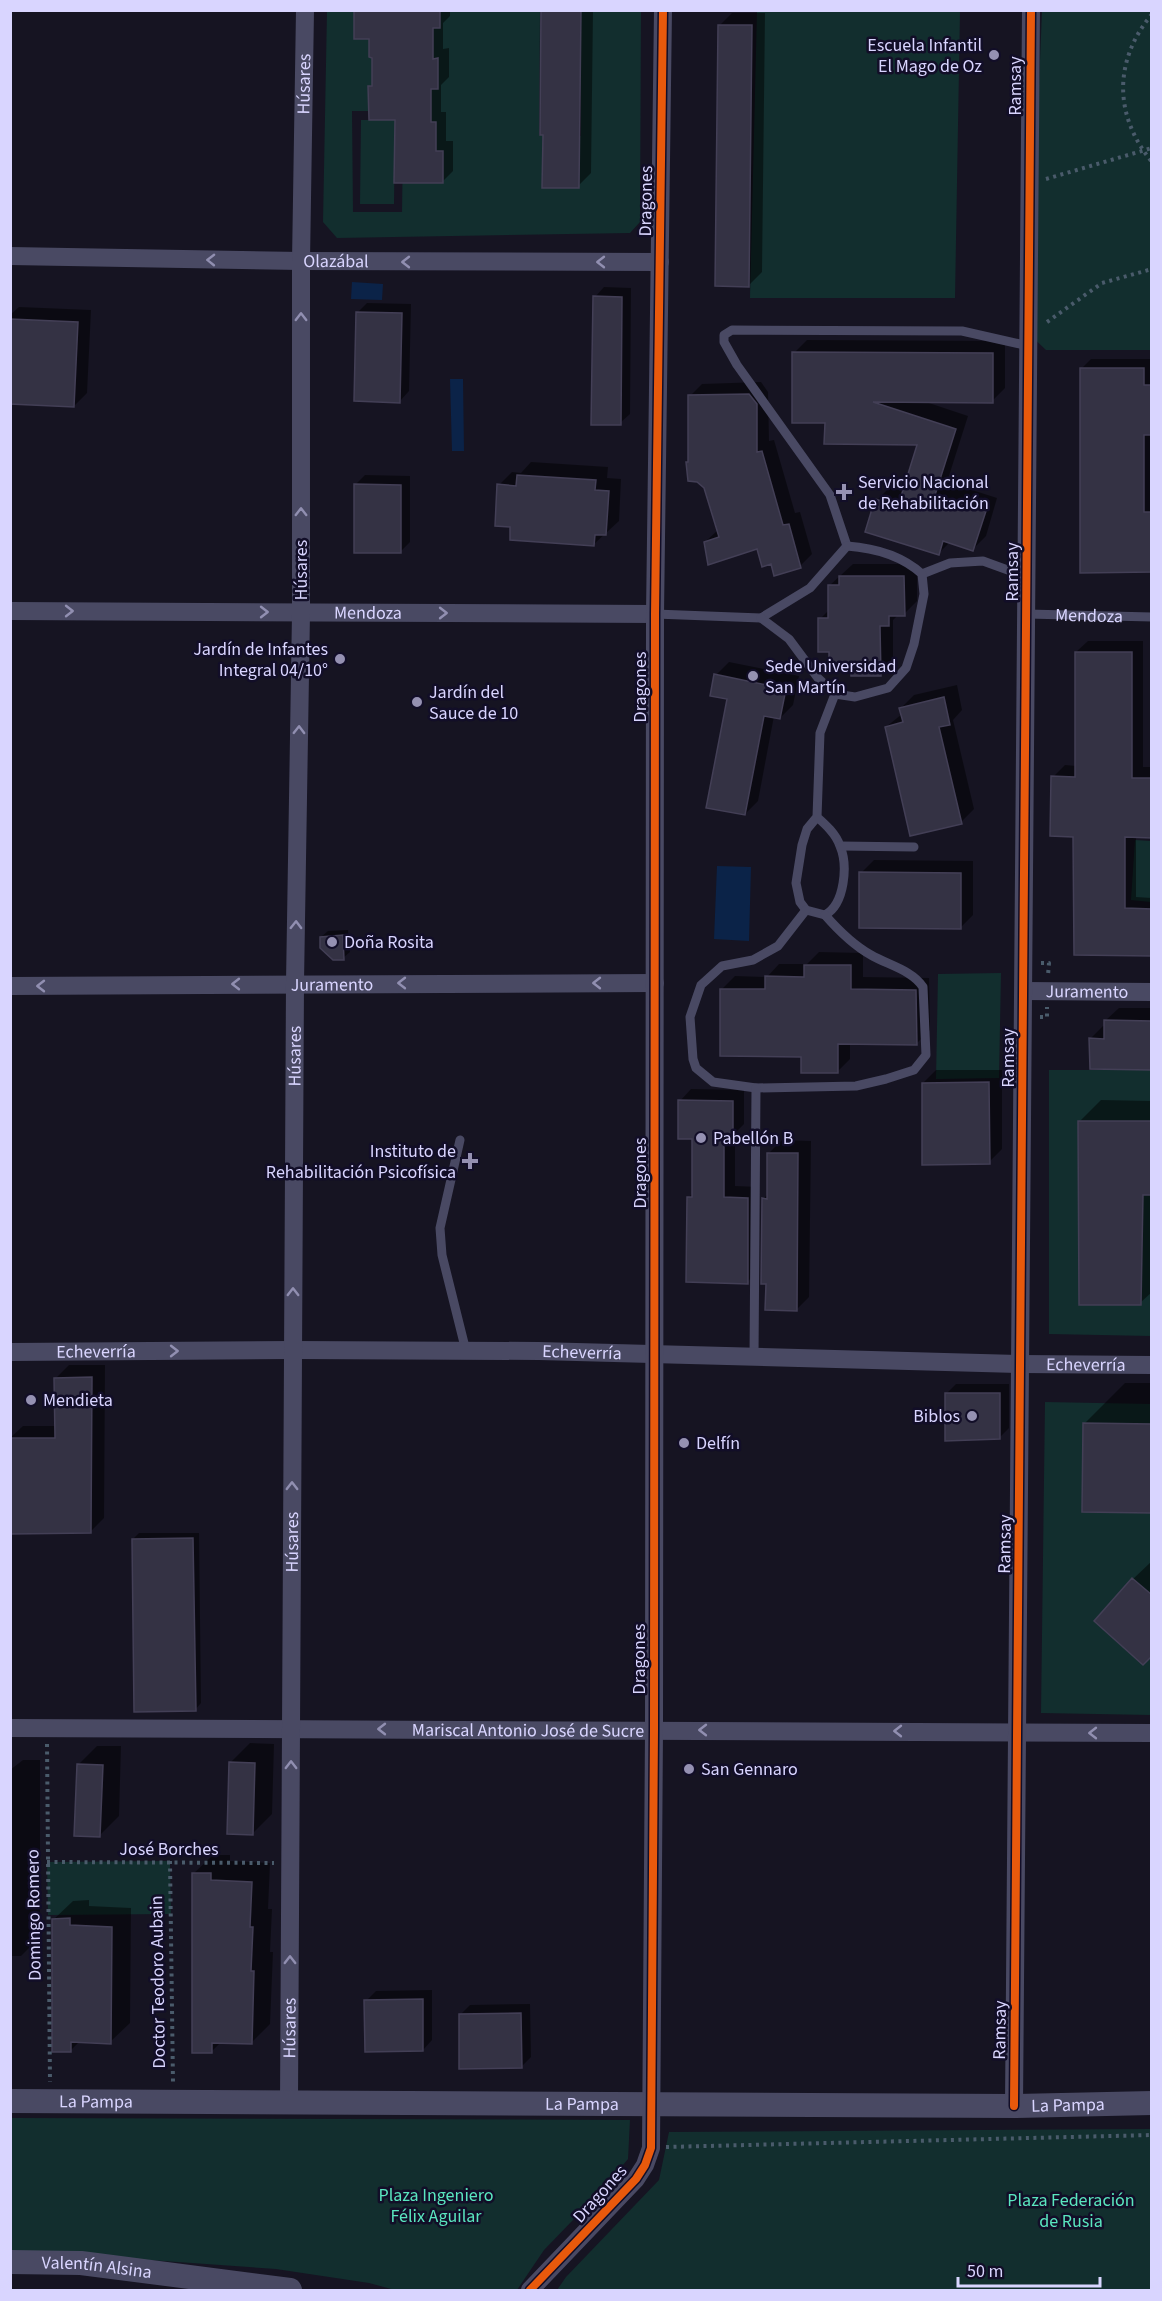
<svg xmlns="http://www.w3.org/2000/svg" width="1162" height="2301" font-family="'Source Sans 3',sans-serif">
  <style>
    .green { fill: #122e2e; fill-rule: evenodd }
    .water { fill: #0b2348 }
    .shadow { fill: #0007 }
    .building { fill: #343244; stroke: #433f56; stroke-width: 1.5 }
    .lines { fill: none; stroke-linecap: round; stroke-linejoin: round }
    .path { stroke: #4a5b6b; stroke-width: 4; stroke-dasharray: 3 4.5; stroke-linecap: butt }
    .service { stroke: #494963; stroke-width: 9 }
    .minor { stroke: #494963; stroke-width: 18 }
    .tertiary { stroke: #494963; stroke-width: 24 }
    .cycleway-casing { stroke: #120e28; stroke-width: 11 }
    .cycleway { stroke: #e8590c; stroke-width: 8 }
    .oneway { stroke: #918fb1 }
    .poi-dot { fill: #9591b2; stroke: #120e28; stroke-width: 2 }
    .labels { text-anchor: middle; dominant-baseline: central; stroke-width: 5; stroke-linejoin: round; paint-order: stroke }
    .poi-label { font-size: 18px; fill: #d9d5ff; stroke: #120e28; text-anchor: start }
    .street-label { font-size: 18px; fill: #d9d5ff; stroke: #120e28 }
    .park-label { font-size: 18px; fill: #5ae6bf; stroke: #120e28 }
  </style>
  <rect width="100%" height="100%" fill="#161422"/>
  <path class="green" d="M327,11H354V39H385L369,44V57L372,58V86H368V99L387,111H352L353,212H402L403,143L436,151V123L431,122V89H438V59H433V28H440V11H540L539,135L581,136V11H641L640,222L630,233L337,238L323,222ZM543,151H579V188H542Z
    M757,11H960L955,298H750Z
    M1042,11H1151V350H1046L1029,334Z
    M361,120H395L394,204H360Z
    M1135,840L1151,841V902L1131,900Z
    M1001,973L999,1078L936,1079L938,974Z
    M1049,1070H1151V1121H1078L1079,1305H1141L1143,1195H1151V1336L1049,1334Z
    M1045,1402L1151,1404V1424L1083,1423L1082,1511L1151,1513V1595L1132,1578L1094,1621L1143,1665L1151,1656V1715L1041,1713Z
    M170,1861L171,1914L48,1915L47,1862Z
    M11,2118L630,2120L628,2159L601,2191L544,2250L517,2290H395L369,2283L276,2269L92,2256L11,2255Z
    M1151,2129V2290H557L566,2277L659,2180L669,2132Z"/>
  <path class="water" d="M352,282L383,284L382,300L351,299Z
    M450,379H463L464,451H452Z
    M717,866L751,867L749,941L714,939Z"/>
  <path class="shadow" d="M355,10H450V16L443,23V49L449,48V77L441,85V112H446V141H453V171L442,182L397,119L370,86L374,83L373,56L370,38Z
    M542,10H593L591,173L578,186L544,133Z
    M732,13H765L762,272L749,285L719,26Z
    M604,287L631,288L630,414L620,423L595,297Z
    M367,303L411,304L409,391L400,401L358,312Z
    M19,307L91,310L87,393L74,406L10,402V315Z
    M807,340L1005,341V388L992,401H923L968,416L947,482L997,498L986,536L973,549L950,542L938,554L877,500L890,487L904,492L919,443L826,421L794,353Z
    M1091,359H1152V572L1082,368Z
    M761,382L768,392L769,441L774,440L795,513L800,512L812,554L800,566L772,562L758,547L705,542L718,530L706,487L690,461V396L702,384Z
    M531,462L608,467L607,478L621,479L619,521L594,544L512,525L499,485L512,472L521,473Z
    M365,475L410,476V542L400,552L355,485Z
    M853,564H917V601L904,614H899L893,620V661L880,674L830,651L820,619L829,610V586Z
    M1088,641H1143V767H1152V836H1136V897L1152,898V955L1075,836L1053,777L1065,765L1076,766V652Z
    M729,662L799,676L793,705L780,718L774,716L758,801L745,814L729,698L716,675Z
    M957,685L962,710L953,720L974,809L961,822L886,727L902,714L901,708L914,695Z
    M874,860L973,861V915L960,928L861,873Z
    M348,930L350,952L343,958L321,937L328,931Z
    M819,952L863,953V977L929,978L930,1030L917,1043L850,1042V1059L837,1072L803,1055L722,989L735,976L767,977L779,964H807Z
    M1119,1008H1152V1067L1090,1039L1103,1026H1106V1020Z
    M936,1070H1002V1149L989,1162L923,1083Z
    M691,1089L744,1090V1124L735,1133V1186L759,1187V1271L747,1282L689,1197L694,1192V1138L680,1101Z
    M1101,1100L1152,1101V1292L1140,1303L1080,1121Z
    M782,1140L811,1141L809,1297L796,1310L763,1199L768,1194L769,1153Z
    M69,1365H105L104,1518L91,1531L10,1438L23,1426H56V1378Z
    M1125,1383H1152V1511L1084,1424Z
    M956,1384H1009V1428L999,1438L946,1394Z
    M139,1533H199L201,1703L195,1710L133,1539Z
    M1152,1561V1654L1133,1579Z
    M250,1743L274,1744L272,1814L253,1833L231,1762Z
    M97,1746H121L119,1816L100,1835L78,1765Z
    M23,1760H40V1937L21,1956H10V1770Z
    M213,1855H230V1861L270,1863L268,1909H272L270,1952H273L270,2024L251,2043L221,2042L211,2052L193,1874Z
    M89,1900V1906L131,1908L130,2023L110,2042L80,2041L70,2051L53,1920L73,1901Z
    M432,1990V2040L423,2050L366,2001L376,1991Z
    M530,2004L531,2057L521,2067L460,2015L470,2005Z"/>
  <path class="building" d="M354,10H440V28H433V59L438,58V89H431V122H436V151H443V183H394L395,120H369L368,86H372V58L369,57V39H354Z
    M541,10H581L579,188H542L543,135H540Z
    M718,25H752L749,287L715,286Z
    M593,296L622,297L621,425H591Z
    M356,312L402,313L400,403L354,401Z
    M10,319L78,322L74,407L10,404Z
    M792,352L993,353V403L873,402L956,429L935,495L986,511L973,551L943,541L939,555L865,532L875,499L898,506L917,445L824,444L825,423H792Z
    M1080,368H1144V385H1152V435H1144V512H1152V572L1080,573Z
    M749,394L757,404V452L762,451L783,525L789,524L801,568L774,576L771,564L762,567L757,549L708,565L704,542L719,537L704,488L697,482L688,481L686,462H688V395Z
    M517,475L596,480L595,490L609,491L606,535H595L594,546L510,540V527L495,526L497,484L516,486Z
    M354,484L401,485V553H354Z
    M839,576H904L905,616H889V626H880L881,676H851V664H829V652H818V618H828V585H839Z
    M1075,652H1132V778H1152V838L1125,837V908L1152,909V956L1074,955L1073,837L1050,836L1051,776L1075,777Z
    M714,674L786,689L780,719L764,716L745,815L706,808L727,699L710,696Z
    M944,697L950,725L939,727L962,824L910,836L885,727L903,722L899,708Z
    M859,872L961,873V929L859,928Z
    M343,935L344,960H333L320,948V937Z
    M804,965H851V989L916,990L917,1045L838,1044V1073H801V1057L720,1056V989H765V976L804,977Z
    M1104,1020L1152,1021V1070L1090,1069L1089,1038L1104,1039Z
    M989,1082L990,1164L922,1165V1083Z
    M678,1100L733,1101V1137H724V1197L748,1198V1284L686,1282L687,1197H692V1139H678Z
    M1078,1121H1152V1195H1143L1141,1305H1079Z
    M767,1153H798L797,1311L765,1310L766,1284H761L762,1198L767,1199Z
    M92,1377L91,1533L10,1534V1438H55L54,1378Z
    M945,1393H1000V1439L945,1441Z
    M1083,1423L1152,1424V1513L1082,1512Z
    M193,1538L196,1711L134,1712L132,1539Z
    M1132,1578L1152,1595V1656L1143,1665L1094,1621Z
    M229,1762L255,1763L253,1835L227,1834Z
    M77,1764L103,1765L100,1837L74,1836Z
    M192,1873H211V1880L252,1882L250,1927H253L251,1971H254L252,2044L212,2043V2053H192Z
    M70,1918V1925L112,1927L111,2044L71,2042V2052H52V1919Z
    M423,1999V2051L365,2052L364,2000Z
    M521,2013L522,2068L459,2069V2014Z"/>
  <g class="lines">
    <path class="path" d="M1152,14C1113,61 1114,116 1152,162
      M1046,179L1152,148
      M1047,322L1102,283L1152,269
      M1041,963H1049L1048,975
      M1040,1017H1047V1007
      M47,1744L50,2082
      M170,1861L173,2083
      M47,1862L274,1863
      M666,2147L1152,2135"/>
    <g class="service">
      <path d="M847,546L830,495L737,365L724,342V335L732,330L962,331L1029,346"/>
      <path d="M922,574L950,563L983,561L1027,577"/>
      <path d="M655,614L761,618L810,588L847,546"/>
      <path id="s1" d="M1027,614L1152,617"/>
      <path d="M761,618L789,639L818,678L835,694L855,697L888,688L906,668L914,644L924,594L922,574C901,555 875,548 847,546"/>
      <path d="M817,817C826,825 836,834 840,846C848,865 845,904 825,915L806,910L800,902L796,883L802,845L807,829L817,817L820,733L835,694"/>
      <path d="M841,846L914,847"/>
      <path d="M806,910L778,946L753,960L722,966L701,985L690,1017L693,1059L696,1068L713,1082L756,1088L856,1086L886,1079L914,1070L926,1055L923,987C912,970 888,965 871,955C853,945 839,931 825,915"/>
      <path d="M460,1140L440,1228L442,1255L466,1351"/>
      <path d="M754,1358L756,1088"/>
    </g>
    <g class="minor">
      <path id="s2" d="M10,256L301,261L660,262"/>
      <path id="s3" d="M10,611L655,614"/>
      <path id="s4" d="M10,986L655,983"/>
      <path id="s5" d="M1024,991L1152,992"/>
      <path id="s6" d="M10,1352L292,1350L539,1351L1021,1364L1152,1365"/>
      <path id="s7" d="M10,1728L1152,1733"/>
      <path id="s8" d="M289,2102L295,983L301,613V261L305,10"/>
      <path d="M1014,2106L1031,10"/>
      <path d="M530,2290L636,2179L645,2165L651,2148L654,1730L655,614L663,10"/>
    </g>
    <g class="tertiary">
      <path id="s9" d="M10,2101L1014,2106L1152,2103"/>
      <path id="s10" d="M10,2262L81,2263L290,2290"/>
    </g>
    <g class="cycleway-casing">
      <path id="cycleway" d="M1014,2106L1031,10
        M530,2290L636,2179L645,2165L651,2148L654,1730L655,614L663,10"/>
    </g>
    <use href="#cycleway" class="cycleway"/>
  </g>
  <defs><path id="oneway-chevron" d="M-2-3.5L2.5 0L-2 3.5" fill="none" stroke-width="1.6" stroke-linecap="round" stroke-linejoin="round" transform="scale(1.5)"/></defs>
  <g class="oneway">
    <use href="#oneway-chevron" transform="translate(211 260) rotate(-179)"/>
    <use href="#oneway-chevron" transform="translate(406 262) rotate(-180)"/>
    <use href="#oneway-chevron" transform="translate(601 262) rotate(-180)"/>
    <use href="#oneway-chevron" transform="translate(301 317) rotate(-90)"/>
    <use href="#oneway-chevron" transform="translate(301 512) rotate(-90)"/>
    <use href="#oneway-chevron" transform="translate(69 611)"/>
    <use href="#oneway-chevron" transform="translate(264 612)"/>
    <use href="#oneway-chevron" transform="translate(443 613)"/>
    <use href="#oneway-chevron" transform="translate(299 730) rotate(-89)"/>
    <use href="#oneway-chevron" transform="translate(296 925) rotate(-89)"/>
    <use href="#oneway-chevron" transform="translate(402 983) rotate(180)"/>
    <use href="#oneway-chevron" transform="translate(597 983) rotate(180)"/>
    <use href="#oneway-chevron" transform="translate(236 984) rotate(180)"/>
    <use href="#oneway-chevron" transform="translate(41 986) rotate(180)"/>
    <use href="#oneway-chevron" transform="translate(293 1292) rotate(-90)"/>
    <use href="#oneway-chevron" transform="translate(174 1351)"/>
    <use href="#oneway-chevron" transform="translate(292 1486) rotate(-90)"/>
    <use href="#oneway-chevron" transform="translate(382 1729) rotate(-180)"/>
    <use href="#oneway-chevron" transform="translate(703 1730) rotate(-180)"/>
    <use href="#oneway-chevron" transform="translate(898 1731) rotate(-180)"/>
    <use href="#oneway-chevron" transform="translate(1093 1733) rotate(180)"/>
    <use href="#oneway-chevron" transform="translate(291 1765) rotate(-90)"/>
    <use href="#oneway-chevron" transform="translate(290 1960) rotate(-90)"/>
  </g>
  <g class="poi-dot">
    <circle cx="994" cy="55" r="6"/>
    <path d="M841 483h6v6h6v6h-6v6h-6v-6h-6v-6h6z"/>
    <circle cx="340" cy="659" r="6"/>
    <circle cx="753" cy="676" r="6"/>
    <circle cx="417" cy="702" r="6"/>
    <circle cx="332" cy="942" r="6"/>
    <circle cx="701" cy="1138" r="6"/>
    <path d="M467 1152h6v6h6v6h-6v6h-6v-6h-6v-6h6z"/>
    <circle cx="31" cy="1400" r="6"/>
    <circle cx="972" cy="1416" r="6"/>
    <circle cx="684" cy="1443" r="6"/>
    <circle cx="689" cy="1769" r="6"/>
  </g>
  <g class="labels">
    <g class="poi-label">
      <text x="982" y="45" text-anchor="end">Escuela Infantil<tspan x="982" dy="21">El Mago de Oz</tspan></text>
      <text x="858" y="482">Servicio Nacional<tspan x="858" dy="21">de Rehabilitación</tspan></text>
      <text x="328" y="649" text-anchor="end">Jardín de Infantes<tspan x="328" dy="21">Integral 04/10°</tspan></text>
      <text x="765" y="666">Sede Universidad<tspan x="765" dy="21">San Martín</tspan></text>
      <text x="429" y="692">Jardín del<tspan x="429" dy="21">Sauce de 10</tspan></text>
      <text x="344" y="942">Doña Rosita</text>
      <text x="713" y="1138">Pabellón B</text>
      <text x="456" y="1151" text-anchor="end">Instituto de<tspan x="456" dy="21">Rehabilitación Psicofísica</tspan></text>
      <text x="43" y="1400">Mendieta</text>
      <text x="960" y="1416" text-anchor="end">Biblos</text>
      <text x="696" y="1443">Delfín</text>
      <text x="701" y="1769">San Gennaro</text>
    </g>
    <g class="street-label">
      <text stroke="none"><textPath href="#s8" startOffset="2018">Húsares</textPath></text>
      <text transform="translate(1015 86) rotate(-90)">Ramsay</text>
      <text transform="translate(646 201) rotate(-89)">Dragones</text>
      <text stroke="none"><textPath href="#s2" startOffset="326">Olazábal</textPath></text>
      <text transform="translate(301 570) rotate(-90)">Húsares</text>
      <text transform="translate(1012 572) rotate(-90)">Ramsay</text>
      <text stroke="none"><textPath href="#s3" startOffset="358">Mendoza</textPath></text>
      <text stroke="none"><textPath href="#s1" startOffset="62">Mendoza</textPath></text>
      <text transform="translate(640 687) rotate(-90)">Dragones</text>
      <text stroke="none"><textPath href="#s4" startOffset="322">Juramento</textPath></text>
      <text stroke="none"><textPath href="#s5" startOffset="63">Juramento</textPath></text>
      <text stroke="none"><textPath href="#s8" startOffset="1046">Húsares</textPath></text>
      <text transform="translate(1008 1058) rotate(-90)">Ramsay</text>
      <text transform="translate(640 1173) rotate(-90)">Dragones</text>
      <text stroke="none"><textPath href="#s6" startOffset="86">Echeverría</textPath></text>
      <text stroke="none"><textPath href="#s6" startOffset="572">Echeverría</textPath></text>
      <text stroke="none"><textPath href="#s6" startOffset="1076">Echeverría</textPath></text>
      <text stroke="none"><textPath href="#s8" startOffset="560">Húsares</textPath></text>
      <text transform="translate(1005 1544) rotate(-89)">Ramsay</text>
      <text transform="translate(639 1659) rotate(-90)">Dragones</text>
      <text stroke="none"><textPath href="#s7" startOffset="518">Mariscal Antonio José de Sucre</textPath></text>
      <text x="169" y="1849">José Borches</text>
      <text transform="translate(34 1915) rotate(-91)">Domingo Romero</text>
      <text transform="translate(158 1982) rotate(-91)">Doctor Teodoro Aubain</text>
      <text stroke="none"><textPath href="#s8" startOffset="74">Húsares</textPath></text>
      <text transform="translate(1000 2030) rotate(-89)">Ramsay</text>
      <text stroke="none"><textPath href="#s9" startOffset="86">La Pampa</textPath></text>
      <text stroke="none"><textPath href="#s9" startOffset="572">La Pampa</textPath></text>
      <text stroke="none"><textPath href="#s9" startOffset="1058">La Pampa</textPath></text>
      <text transform="translate(600 2194) rotate(-48)">Dragones</text>
      <text stroke="none"><textPath href="#s10" startOffset="87">Valentín Alsina</textPath></text>
    </g>
    <g class="park-label">
      <text x="436" y="2195">Plaza Ingeniero<tspan x="436" dy="21">Félix Aguilar</tspan></text>
      <text x="1071" y="2200">Plaza Federación<tspan x="1071" dy="21">de Rusia</tspan></text>
    </g>
  </g>
  <rect width="1162" height="2301" fill="none" stroke="#d9d5ff" stroke-width="24"/>
  <path d="M958 2277v9h142v-9" fill="none" stroke="#d9d5ff" stroke-width="3"/>
  <text x="967" y="2277" font-size="18" fill="#d9d5ff" stroke="#120e28" stroke-width="4.5" paint-order="stroke">50 m</text>
</svg>
